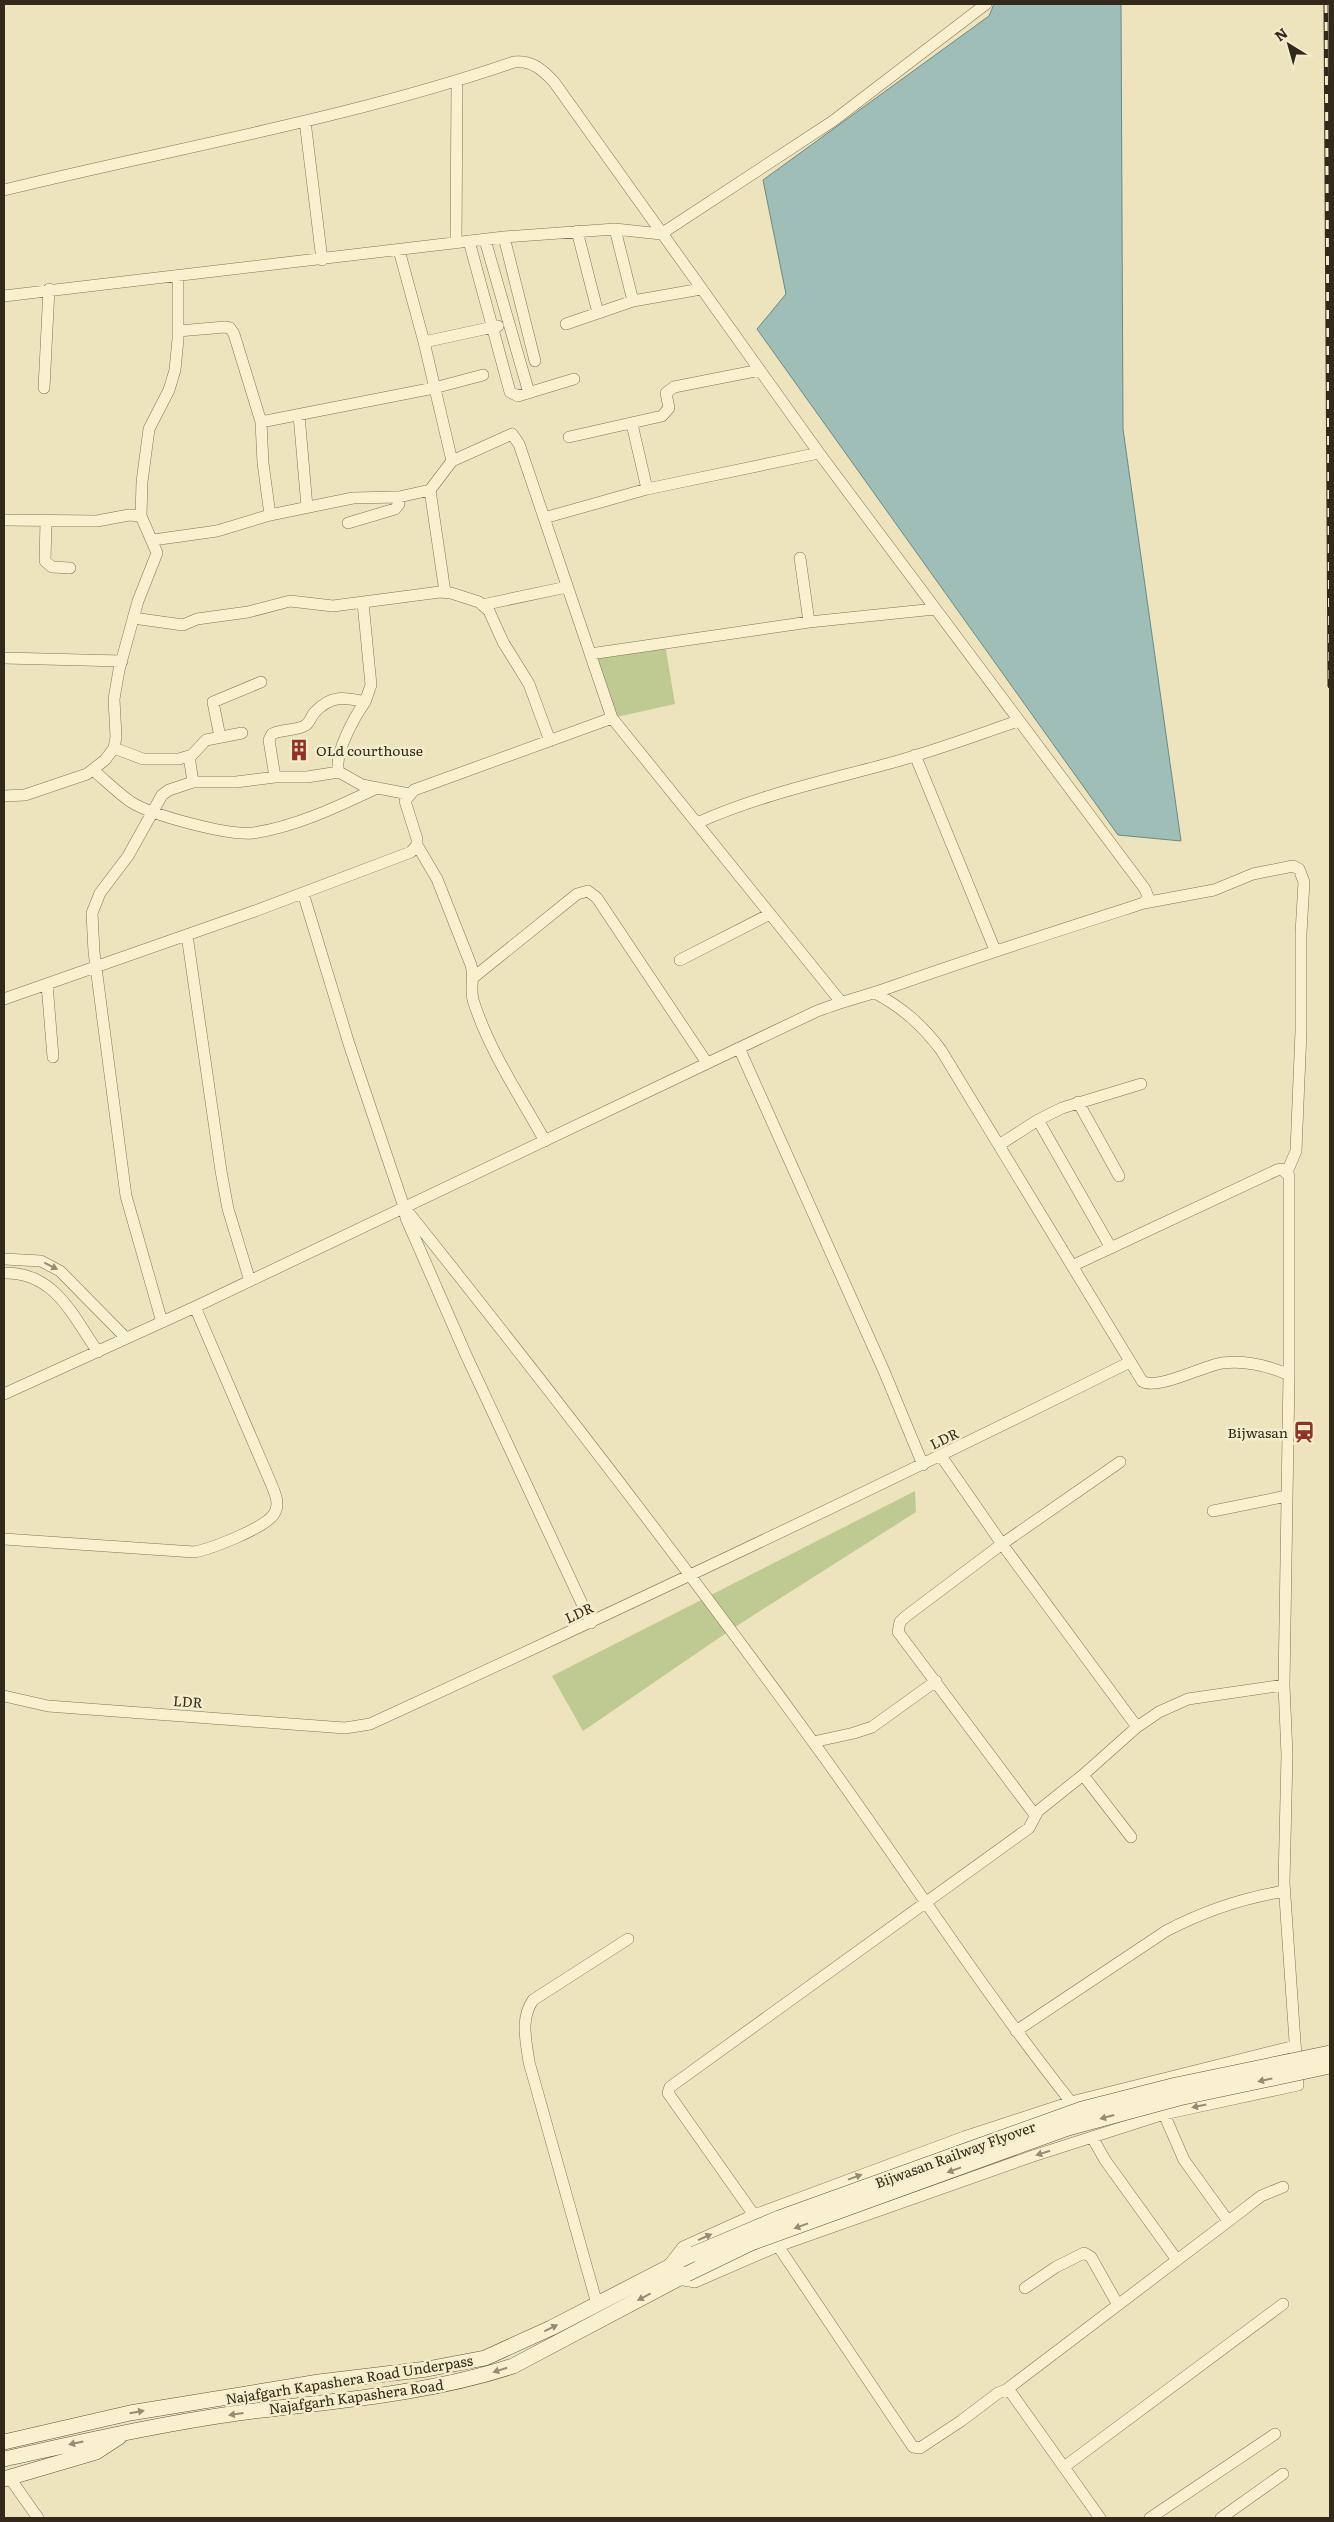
<svg xmlns="http://www.w3.org/2000/svg" width="1334" height="2522" font-family="Literata,serif">
  <style>
    .green { fill: #beca91 }
    .water { fill: #a0beb8; stroke: #688b85 }
    .lines { fill: none; stroke-linecap: round; stroke-linejoin: round }
    .minor-casing { stroke: #847356; stroke-width: 12 }
    .secondary-casing { stroke: #65543a; stroke-width: 16 }
    .minor { stroke: #f8f0cf; stroke-width: 11 }
    .secondary { stroke: #f8f0cf; stroke-width: 15 }
    .rail-casing { stroke: #33291b; stroke-width: 5 }
    .rail { stroke: #f4edcb; stroke-width: 3; stroke-dasharray: 9; stroke-linecap: butt }
    .secondary-bridge-casing { stroke: #65543a; stroke-width: 16; stroke-linecap: butt }
    .secondary-bridge { stroke: #f8f0cf; stroke-width: 15 }
    .oneway { fill: #968c75 }
    .labels { text-anchor: middle; dominant-baseline: central; stroke-width: 5; stroke-linejoin: round; paint-order: stroke }
    .poi-label { font-size: 14px; fill: #33291b; stroke: #f4edcb; text-anchor: start }
    .street-label { font-size: 14px; fill: #33291b; stroke: #f4edcb }
  </style>
  <rect width="100%" height="100%" fill="#ede3bc"/>
  <path class="green" d="M665,644L675,704L612,718L590,654Z
    M915,1491L916,1512L735,1627L583,1731L552,1676Z"/>
  <path class="water" d="M994,4H1121L1123,429L1181,841L1118,835L757,329L786,294L763,180L989,16Z"/>
  <g class="lines">
    <g class="minor-casing">
      <path id="minor" d="M305,121L322,260
        M4,190C174,148 348,119 514,62C532,60 543,70 554,82L819,453L1145,889L1148,897L1144,903C1060,930 975,957 891,987C866,996 840,1002 815,1012L195,1307L4,1394
        M615,229L633,301
        M577,231L598,313
        M504,237L535,361
        M485,240L529,393
        M469,241L510,392L518,396L574,379
        M456,243L457,82
        M399,250L424,342L452,461
        M4,296L504,237L615,229L661,234L833,121L986,4
        M566,324L633,301L701,289
        M178,331L225,327L230,328L234,334L261,422L263,463L270,515
        M424,342L498,326
        M44,388L49,289
        M299,415L307,507
        M261,422L434,388L483,375
        M632,424L647,489
        M569,437L662,416L669,408L666,393L674,387L760,370
        M544,518L647,489L819,453
        M4,520L97,521L129,515L141,516
        M46,521L45,561L52,567L70,568
        M348,523L395,509L399,504V497
        M153,540L217,531L270,515L353,498L399,497L430,490
        M800,558L809,622
        M445,592L430,490L452,461L512,434L519,444L612,718L841,1002
        M363,603L371,685L365,702C344,697 331,695 315,712C311,716 310,722 306,725C297,731 282,729 272,734L269,740L275,777H307L339,772L362,785L409,794
        M482,605L567,587
        M133,618L183,625L197,619L248,612L290,601L333,606L440,592L451,593L479,602L489,611L503,642L529,684L550,741
        M590,654L809,622L935,609
        M4,658L122,661
        M220,737L213,702L261,682
        M114,748L143,759H179L192,755L206,740L242,733
        M915,755L995,950
        M189,756L193,782H236L275,777
        M93,770C106,781 118,793 131,802C151,815 229,836 253,833C295,827 337,807 375,789
        M339,772C333,755 355,716 365,702
        M4,796L25,795L87,774L105,760L114,748L116,737L114,699L119,670L138,601L157,553L141,516L142,482L149,429L169,390L175,370L178,339V276
        M697,823C757,796 820,782 883,765C929,753 974,736 1018,721
        M417,845L437,879L471,965C475,978 469,990 474,1003C490,1052 520,1096 545,1141
        M303,893L349,1044L404,1207L406,1218L466,1355L591,1623
        M1144,903L1214,890L1253,874L1293,866L1299,869L1304,882L1301,933V1031L1296,1151L1287,1172
        M187,935L221,1171L228,1209L250,1281
        M680,960L770,914
        M474,977L577,894L588,891L597,898L707,1063
        M47,984L53,1057
        M875,993C903,1008 922,1025 941,1050L1142,1381C1156,1391 1203,1366 1222,1363C1245,1360 1269,1366 1289,1375
        M4,999L255,911L411,852L417,845V839L405,801L414,790L612,718
        M739,1048L884,1371L923,1465
        M1078,1102L1119,1176
        M1038,1120L1111,1248
        M999,1145L1038,1120L1062,1108L1141,1084
        M404,1207C544,1382 681,1560 813,1742C900,1861 979,1986 1071,2102
        M4,1259L41,1261L60,1271L126,1338
        M1072,1266L1277,1170L1282,1169L1289,1176V1375L1284,1685
        M4,1273C55,1272 72,1315 98,1352
        M162,1322L126,1196L94,952L92,913L100,893L128,856L162,795L169,790L193,782
        M941,1456L1002,1544L1137,1727
        M1213,1511L1287,1496
        M4,1539L194,1552C211,1549 265,1528 274,1514C281,1504 274,1491 270,1481L195,1307
        M4,1696L48,1706L345,1728L370,1724C625,1607 879,1487 1130,1362
        M813,1742L854,1733L872,1727L936,1681
        M1083,1775L1131,1837
        M1035,1815L898,1632L900,1622L905,1617L1002,1544L1120,1462
        M1016,2031L1166,1931C1204,1911 1242,1898 1285,1891
        M1164,2114L1184,2160L1228,2221
        M1092,2137L1105,2160L1177,2260
        M778,2246L913,2447L920,2448L961,2421L998,2393L1006,2390L1012,2394L1100,2518
        M669,2265L683,2247L754,2215L964,2137L1071,2102L1295,2046
        M678,2279L695,2282L778,2246L1033,2156L1164,2114L1298,2085L1284,1883L1287,1755L1284,1685L1188,1699L1159,1712L1137,1727L1083,1775L1038,1811L1029,1828L670,2087L668,2093L754,2215
        M1025,2288L1056,2267L1084,2253L1091,2257L1118,2305
        M597,2304L529,2062C526,2040 520,2019 533,2000L628,1939
        M1006,2390L1243,2210L1261,2196L1283,2187
        M1064,2467L1283,2304
        M9,2477L38,2518
        M1150,2518L1275,2434
        M1221,2518L1283,2474"/>
    </g>
    <g class="secondary-casing">
      <path id="secondary" d="M4,2442L130,2413L319,2382L427,2369L485,2358L551,2328L694,2254
        M4,2459C82,2442 159,2424 238,2413C329,2401 425,2395 513,2366L687,2274
        M4,2479L96,2452L119,2437"/>
    </g>
    <use href="#minor" class="minor"/>
    <use href="#secondary" class="secondary"/>
    <g class="rail-casing">
      <path id="rail" d="M1326,4L1330,686"/>
    </g>
    <use href="#rail" class="rail"/>
    <g class="secondary-bridge-casing">
      <path id="secondary-bridge" d="M694,2254L779,2218L1082,2109L1176,2085L1330,2053
        M687,2274L751,2243L1068,2128L1179,2098L1330,2066"/>
    </g>
    <use href="#secondary-bridge" class="secondary-bridge"/>
  </g>
  <defs><path id="oneway-solid" d="M-6-.8H1V-3.2L6.5 0L1 3.2V.8H-6Z" transform="scale(1.25)"/></defs>
  <g class="oneway">
    <use href="#oneway-solid" transform="translate(51 1266) rotate(27)"/>
    <use href="#oneway-solid" transform="translate(1265 2080) rotate(168)"/>
    <use href="#oneway-solid" transform="translate(1199 2106) rotate(168)"/>
    <use href="#oneway-solid" transform="translate(1107 2117) rotate(165)"/>
    <use href="#oneway-solid" transform="translate(1043 2153) rotate(162)"/>
    <use href="#oneway-solid" transform="translate(954 2170) rotate(160)"/>
    <use href="#oneway-solid" transform="translate(855 2177) rotate(-20)"/>
    <use href="#oneway-solid" transform="translate(801 2226) rotate(160)"/>
    <use href="#oneway-solid" transform="translate(705 2237) rotate(-24)"/>
    <use href="#oneway-solid" transform="translate(644 2297) rotate(152)"/>
    <use href="#oneway-solid" transform="translate(551 2328) rotate(-26)"/>
    <use href="#oneway-solid" transform="translate(500 2370) rotate(163)"/>
    <use href="#oneway-solid" transform="translate(137 2412) rotate(-10)"/>
    <use href="#oneway-solid" transform="translate(236 2414) rotate(172)"/>
    <use href="#oneway-solid" transform="translate(76 2443) rotate(168)"/>
  </g>
  <defs>
    <g id="building-bare" transform="scale(1.725)"><path d="M-4-6H4V6H1V3H-1V6H-4ZM-2.5-4.3h1.7v1.8h-1.7ZM.8-4.3h1.7v1.8H.8ZM-2.5-1h1.7V.8h-1.7ZM.8-1h1.7V.8H.8Z" fill="#923127" stroke="#f4edcb" stroke-width="2.5" paint-order="stroke"/></g>
    <g id="station-bare" transform="scale(1.725)"><path d="M-3-6H3Q5-6 5-4V2Q5 4 3 4L4.5 6H3L1.5 4h-3L-3 6H-4.5L-3 4Q-5 4-5 2V-4Q-5-6-3-6ZM-3.5-4v3h7v-3ZM-3.5 1v1.5H-2V1ZM2 1v1.5H3.5V1Z" fill="#923127" stroke="#f4edcb" stroke-width="2.5" paint-order="stroke"/></g>
  </defs>
  <g fill-rule="evenodd">
    <use href="#building-bare" x="299" y="750"/>
    <use href="#station-bare" x="1304" y="1432"/>
  </g>
  <g class="labels">
    <g class="poi-label">
      <text x="316" y="750">OLd courthouse</text>
      <text x="1288" y="1432" text-anchor="end">Bijwasan</text>
    </g>
    <g class="street-label">
      <text transform="translate(944 1438) rotate(-26)">LDR</text>
      <text transform="translate(579 1612) rotate(-25)">LDR</text>
      <text transform="translate(188 1701) rotate(4)">LDR</text>
      <text transform="translate(955 2154) rotate(-20)">Bijwasan Railway Flyover</text>
      <text transform="translate(349 2379) rotate(-9)">Najafgarh Kapashera Road Underpass</text>
      <text transform="translate(356 2396) rotate(-8)">Najafgarh Kapashera Road</text>
    </g>
  </g>
  <rect width="1334" height="2522" fill="none" stroke="#33291b" stroke-width="10"/>
  <g transform="translate(1289 45) rotate(323)" stroke="#f4edcb" stroke-width="4" paint-order="stroke">
  <path d="M0-4L9 19L0 12L-9 19Z" fill="#33291b"/>
  <text y="-8" font-size="14" font-weight="bold" text-anchor="middle" fill="#33291b">N</text>
  </g>
</svg>
